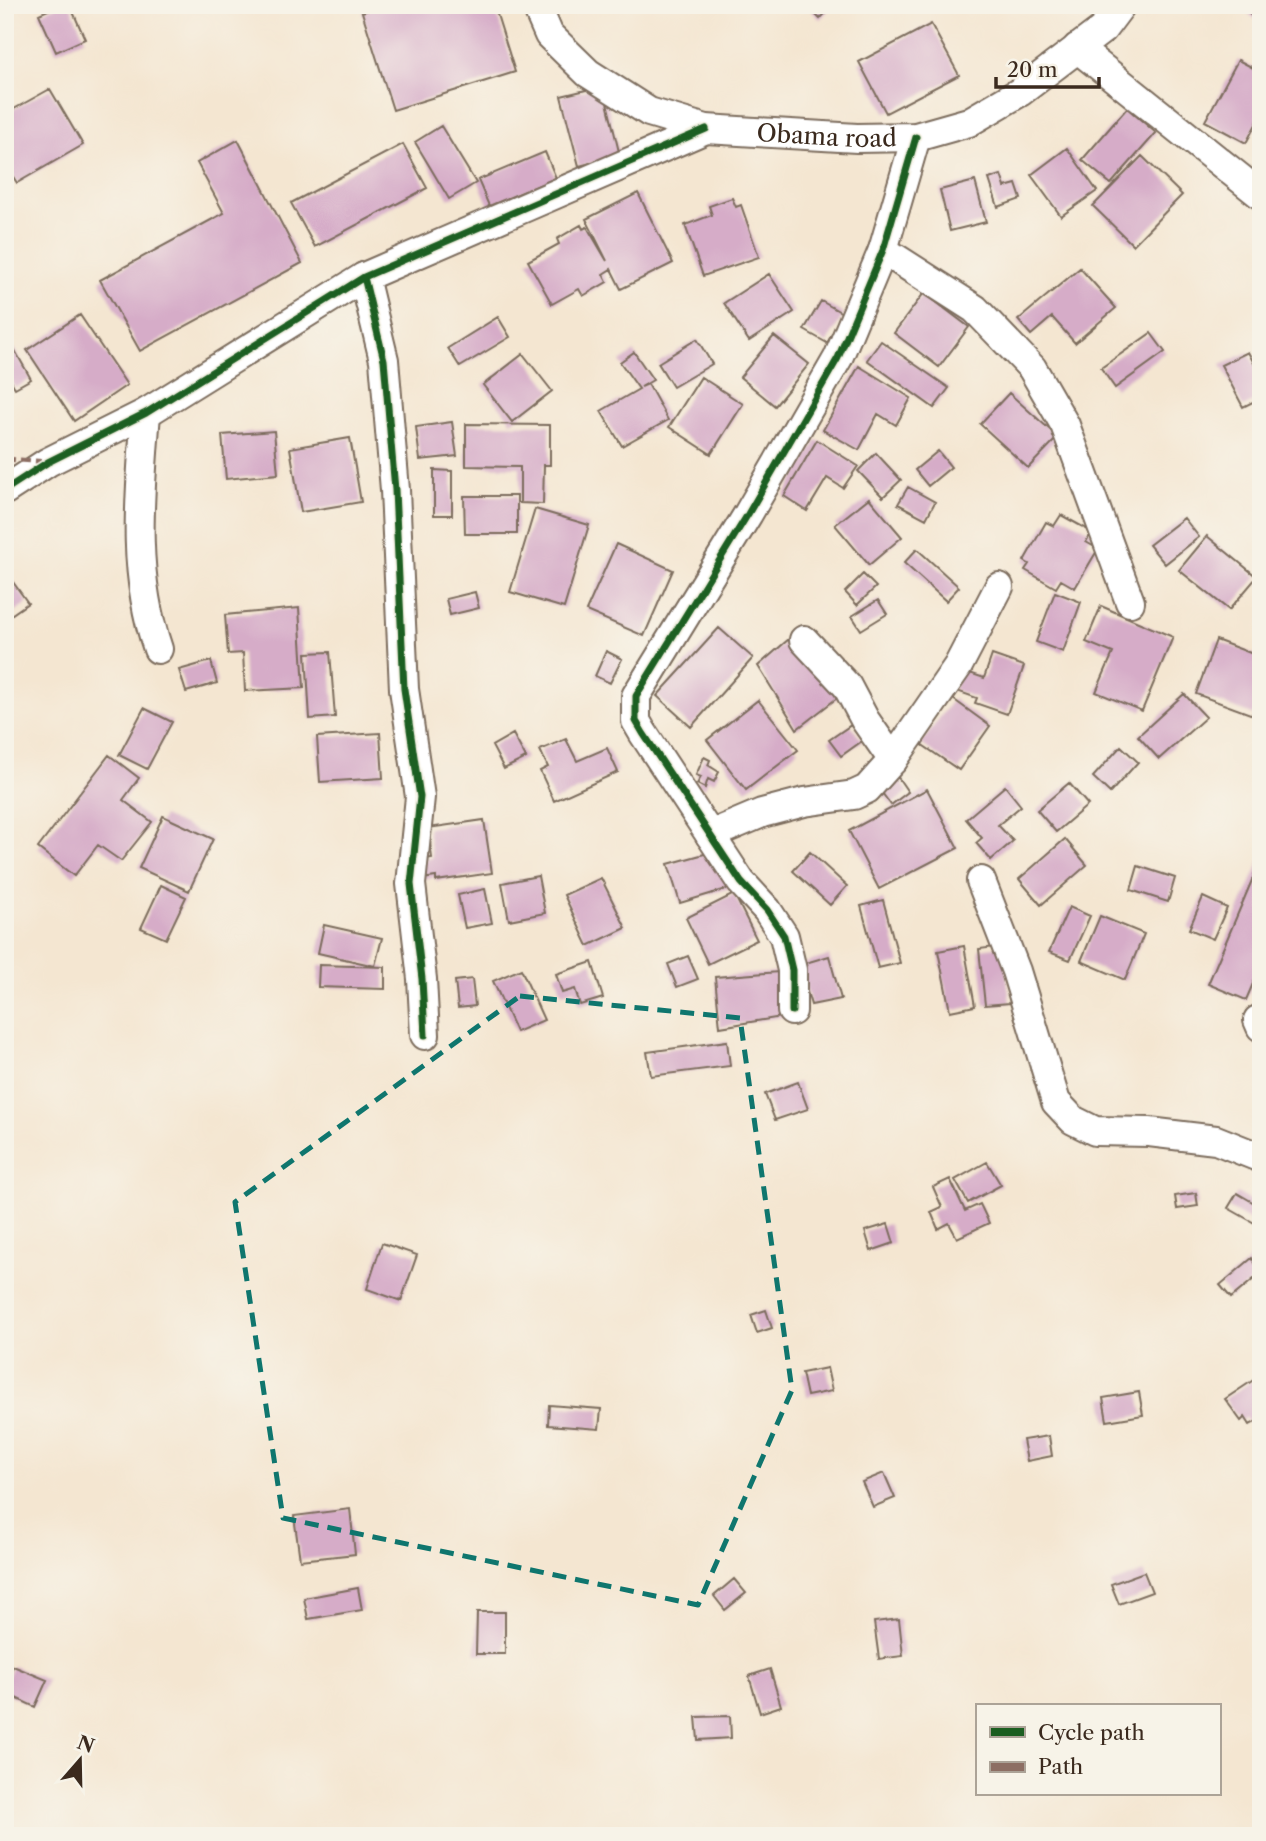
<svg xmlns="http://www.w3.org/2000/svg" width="1266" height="1841" font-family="'Libre Caslon Text',serif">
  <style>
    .building { fill: #d6acc8 }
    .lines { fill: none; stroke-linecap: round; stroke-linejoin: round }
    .minor-casing { stroke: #7c6c5d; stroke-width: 32 }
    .minor { stroke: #fff; stroke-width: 28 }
    .quiet { stroke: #8d6e63; stroke-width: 5; stroke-dasharray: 10 5; stroke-linecap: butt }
    .cycleway-casing { stroke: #f7f3e8; stroke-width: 11 }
    .cycleway { stroke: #1b5e20; stroke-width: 7 }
    .marked { fill: none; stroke: #0f766e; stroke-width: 5; stroke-dasharray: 14 9; stroke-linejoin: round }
    .labels { text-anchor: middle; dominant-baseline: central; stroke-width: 5; stroke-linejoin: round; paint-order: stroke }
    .street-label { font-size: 24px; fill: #3b2a1e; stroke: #f7f3e8 }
  </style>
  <rect width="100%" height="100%" fill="#f7f3e8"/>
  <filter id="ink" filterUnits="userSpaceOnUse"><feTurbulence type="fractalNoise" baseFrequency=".0143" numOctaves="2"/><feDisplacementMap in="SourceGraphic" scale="14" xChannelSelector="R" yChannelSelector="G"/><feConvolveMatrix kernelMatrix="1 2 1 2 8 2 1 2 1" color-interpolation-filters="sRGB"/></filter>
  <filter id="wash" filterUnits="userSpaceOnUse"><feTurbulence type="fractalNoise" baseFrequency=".00686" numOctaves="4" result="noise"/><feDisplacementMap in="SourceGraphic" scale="28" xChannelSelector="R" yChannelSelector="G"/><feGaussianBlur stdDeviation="1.57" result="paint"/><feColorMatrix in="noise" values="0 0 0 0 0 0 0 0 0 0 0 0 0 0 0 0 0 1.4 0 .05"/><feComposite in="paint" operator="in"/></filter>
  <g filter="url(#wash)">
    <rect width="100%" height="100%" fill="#f4e6d1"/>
    <g id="blocks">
      <path class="building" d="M59,5H70L85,39L56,52L39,14Z
        M383,5H494L515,72L393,110L362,12Z
        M806,5H833L820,19Z
        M1246,5H1261V25L1243,8Z
        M931,24L959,75L886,113L859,62Z
        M1238,60L1261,72V115L1246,143L1205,121Z
        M603,86L620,156L579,166L561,96Z
        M50,89L83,145L17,183L5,164V114Z
        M1127,108L1156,133L1111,184L1082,160Z
        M441,126L476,183L449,199L415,142Z
        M238,140L302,263L140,351L100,280L224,213L197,163Z
        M403,144L427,188L315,247L291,203Z
        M1067,148L1097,191L1061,216L1031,175Z
        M545,152L556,178L489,206L478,180Z
        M1142,156L1182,195L1133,245L1093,206Z
        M1001,175L1005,187L1016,184L1021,199L998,207L989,179Z
        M975,181L986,222L950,231L940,190Z
        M638,193L673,263L621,289L611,269L603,274L607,282L583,296L579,289L552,304L528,261L559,244L557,239L581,225L583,229L587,227L607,261L586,219Z
        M732,198L736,207L741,205L759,257L703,276L685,225L712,215L709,206Z
        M1080,268L1116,308L1075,343L1052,317L1031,335L1018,320Z
        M769,274L794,312L749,341L724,303Z
        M924,293L969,327L939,367L894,333Z
        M821,301L844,314L827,343L804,330Z
        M80,315L127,385L74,421L27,350Z
        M498,317L510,337L460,367L448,348Z
        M1151,333L1165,352L1115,388L1101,368Z
        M774,336L809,364L775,406L740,377Z
        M697,339L712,364L673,387L658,363Z
        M881,341L949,388L934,408L867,360Z
        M13,347L31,379L15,388L5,371V352Z
        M634,352L653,380L641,387L648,384L668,420L622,446L601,411L639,389L620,362Z
        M1248,352L1261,376V398L1243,407L1221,365Z
        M523,354L552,391L512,422L483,385Z
        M859,366L911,398L896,425L878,414L859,450L823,430Z
        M701,377L743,404L711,454L669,427Z
        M1009,393L1058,437L1028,468L980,424Z
        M452,422L457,456L420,460L416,427Z
        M466,424L550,425V465H544L543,504L520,503V467L466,466Z
        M274,431L278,474L226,479L222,435Z
        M350,438L361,502L301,512L290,448Z
        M817,440L858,466L843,488L827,478L807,511L784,496Z
        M938,451L951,467L928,486L915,470Z
        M876,453L901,480L883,497L858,471Z
        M434,470L452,471V515H434Z
        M908,487L935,502L926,519L898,504Z
        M464,496H517V534H465Z
        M869,498L902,537L869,565L835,525Z
        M535,509L589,525L564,608L510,592Z
        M1061,515L1092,532L1086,542L1098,549L1075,588L1061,580L1056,588L1025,570L1029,564L1024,561L1046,522L1054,526Z
        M1184,518L1199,537L1165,564L1149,545Z
        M1207,536L1257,577L1229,610L1179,570Z
        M616,544L673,570L644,636L586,611Z
        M917,549L959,587L946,601L904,563Z
        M5,571L28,603L5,619Z
        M863,574L876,587L857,605L845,592Z
        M475,592L479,608L450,615L446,599Z
        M1055,592L1081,602L1063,652L1036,642Z
        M878,600L887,614L861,630L852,616Z
        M1101,606L1173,637L1142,711L1096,692L1113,653L1086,642Z
        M299,608L304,688L245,691L243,653L228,654L225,615Z
        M719,628L753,658L691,727L657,696Z
        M789,639L841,695L797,729L758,666Z
        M1216,640L1261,657V693L1253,715L1196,694Z
        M606,651L622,659L610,683L595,676Z
        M330,652L335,717L310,719L306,653Z
        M992,655L1024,666L1007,714L975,703L977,698L954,690L961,670L984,678Z
        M211,661L217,683L186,692L179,670Z
        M1184,694L1206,717L1159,759L1138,736Z
        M953,699L990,726L959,770L921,744Z
        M758,700L798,750L746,790L707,740Z
        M144,708L172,722L147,769L119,755Z
        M851,725L862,741L841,756L829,740Z
        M380,733L383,778L320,782L317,737Z
        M513,734L526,758L504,769L492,746Z
        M566,739L577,761L607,748L618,772L554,801L540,771L548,767L540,750Z
        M1121,746L1138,762L1110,793L1093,777Z
        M109,755L139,778L123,800L152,822L121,861L98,845L74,876L38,848Z
        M704,757L710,760L708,765L719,772L714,782L708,779L705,788L697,784L701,777L696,775Z
        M895,773L908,792L891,805L877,786Z
        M1069,783L1088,805L1056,832L1037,810Z
        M1005,786L1021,806L998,825L1013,841L991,860L976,843L982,838L966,819Z
        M927,789L958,848L879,889L849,831Z
        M163,816L213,839L189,891L139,868Z
        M484,820L492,873L436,881V877L422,879L419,860L432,858L428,828Z
        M1065,839L1087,865L1041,905L1019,879Z
        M719,850L730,888L680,903L668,864Z
        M810,852L847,886L830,905L793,871Z
        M1261,859V965L1246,1000L1208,984Z
        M1138,866L1175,878L1168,902L1131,890Z
        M538,876L545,913L509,920L502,883Z
        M601,878L626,928L588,946L564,895Z
        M161,885L186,897L166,939L141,928Z
        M485,889L492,923L465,928L458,895Z
        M734,894L757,940L708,964L686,918Z
        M1203,897L1227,908L1213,939L1189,929Z
        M883,900L900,963L878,968L861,906Z
        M1069,907L1090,916L1070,960L1049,952Z
        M1100,916L1144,934L1125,980L1081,961Z
        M324,925L382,938L375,966L318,953Z
        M964,946L975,1006L950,1011L938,951Z
        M1003,946L1010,1003L985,1005L979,949Z
        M688,956L698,979L677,987L668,964Z
        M829,956L841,999L811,1005L799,965Z
        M592,962L603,998L580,1005L575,989L562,993L556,974Z
        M319,965L385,967V989L318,987Z
        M521,969L544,1020L516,1032L493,981Z
        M779,972L788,1016L720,1027L715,977Z
        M472,979L475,1006L458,1008L455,981Z
        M727,1041L730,1066L651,1076L647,1052Z
        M798,1082L808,1109L775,1120L765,1094Z
        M987,1162L1001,1185L968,1203L955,1180Z
        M950,1179L965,1211L980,1204L989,1223L957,1238L949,1223L938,1229L931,1212L942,1207L933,1187Z
        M1196,1193L1198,1206L1177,1209L1175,1196Z
        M1237,1193L1261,1207L1258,1225L1228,1208Z
        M888,1224L894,1243L871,1251L865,1231Z
        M382,1243L417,1255L401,1301L367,1289Z
        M1252,1258L1261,1273L1231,1298L1220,1285Z
        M766,1310L772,1328L757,1333L751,1315Z
        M827,1368L832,1391L807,1396L802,1373Z
        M1261,1375V1419L1250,1425L1245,1417L1241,1421L1225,1399Z
        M1139,1392L1143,1415L1107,1421L1103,1398Z
        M549,1405L601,1409L599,1429L548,1425Z
        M1049,1436L1052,1456L1027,1461L1023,1440Z
        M884,1473L895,1498L873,1507L862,1482Z
        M350,1509L355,1554L300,1560L294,1516Z
        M1144,1572L1152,1592L1119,1604L1111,1584Z
        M734,1579L746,1593L725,1610L714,1596Z
        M358,1588L362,1610L308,1619L304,1598Z
        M477,1612H505V1654H476Z
        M899,1619L903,1656L879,1659L874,1622Z
        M13,1666L47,1680L35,1707L5,1693V1683Z
        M770,1669L781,1706L760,1713L749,1676Z
        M730,1716L731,1738L698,1740L696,1717Z"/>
    </g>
  </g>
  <g filter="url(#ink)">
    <use href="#blocks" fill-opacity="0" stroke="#7c6c5d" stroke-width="2"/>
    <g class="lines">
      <g class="minor-casing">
        <g id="minor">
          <path id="s1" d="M536,5L549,35L588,73L649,112L706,129L857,138L916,137L969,122L1020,92L1103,29L1121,5"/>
          <path d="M1077,48L1261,195"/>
          <path d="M883,250L975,309L1032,368L1065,425L1130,602"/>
          <path d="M364,277L384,360L395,490L404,689L420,797L411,884L422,979L425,1035"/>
          <path d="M146,413C140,493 131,571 158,649"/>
          <path d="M5,490L48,462L146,413L364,277L706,129"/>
          <path d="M804,640L847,686L865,720L893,760"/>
          <path d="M710,835L762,813L804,802L854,795L867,789L893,760L958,666L999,587"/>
          <path d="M981,881L1016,971L1056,1102L1073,1120L1095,1131L1149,1132L1216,1140L1261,1158"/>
          <path d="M792,1011V970L784,936L767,910L741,882L643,733L636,721V696L748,514L838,358L883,250L916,137"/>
          <path d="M1258,1020L1261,1027"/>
        </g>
      </g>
      <use href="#minor" class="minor"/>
      <path class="quiet" d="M5,459L48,462"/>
      <g class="cycleway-casing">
        <path id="cycleway" d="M364,277L384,360L395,490L404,689L420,797L411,884L422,979L425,1035
          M5,490L48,462L146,413L364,277L706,129
          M792,1011V970L784,936L767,910L741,882L643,733L636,721V696L748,514L838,358L883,250L916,137"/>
      </g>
      <use href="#cycleway" class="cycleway"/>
    </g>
  </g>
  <path class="marked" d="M520,996L740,1018L792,1390L698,1605L283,1518L235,1202Z"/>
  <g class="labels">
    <g class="street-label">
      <text stroke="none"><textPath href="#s1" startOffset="340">Obama road</textPath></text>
    </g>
  </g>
  <rect width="1266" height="1841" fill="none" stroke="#f7f3e8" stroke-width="28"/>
  <rect x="976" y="1704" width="245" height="91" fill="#f7f3e8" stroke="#aca397" stroke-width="2"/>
  <rect x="990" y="1727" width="35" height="10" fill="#1b5e20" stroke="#aca397" stroke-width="2"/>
  <text x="1038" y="1740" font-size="21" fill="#3b2a1e">Cycle path</text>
  <rect x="990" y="1762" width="35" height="10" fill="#8d6e63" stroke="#aca397" stroke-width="2"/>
  <text x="1038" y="1774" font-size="21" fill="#3b2a1e">Path</text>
  <g transform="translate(80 1760) rotate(20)" stroke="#f7f3e8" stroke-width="5" paint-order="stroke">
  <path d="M0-5L12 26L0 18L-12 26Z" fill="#3b2a1e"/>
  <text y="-10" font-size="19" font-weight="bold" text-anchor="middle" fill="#3b2a1e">N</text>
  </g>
  <path d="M996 77v10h103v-10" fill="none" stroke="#3b2a1e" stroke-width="3.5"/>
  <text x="1007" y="77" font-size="21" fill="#3b2a1e" stroke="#f7f3e8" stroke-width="5" paint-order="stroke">20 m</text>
</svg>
